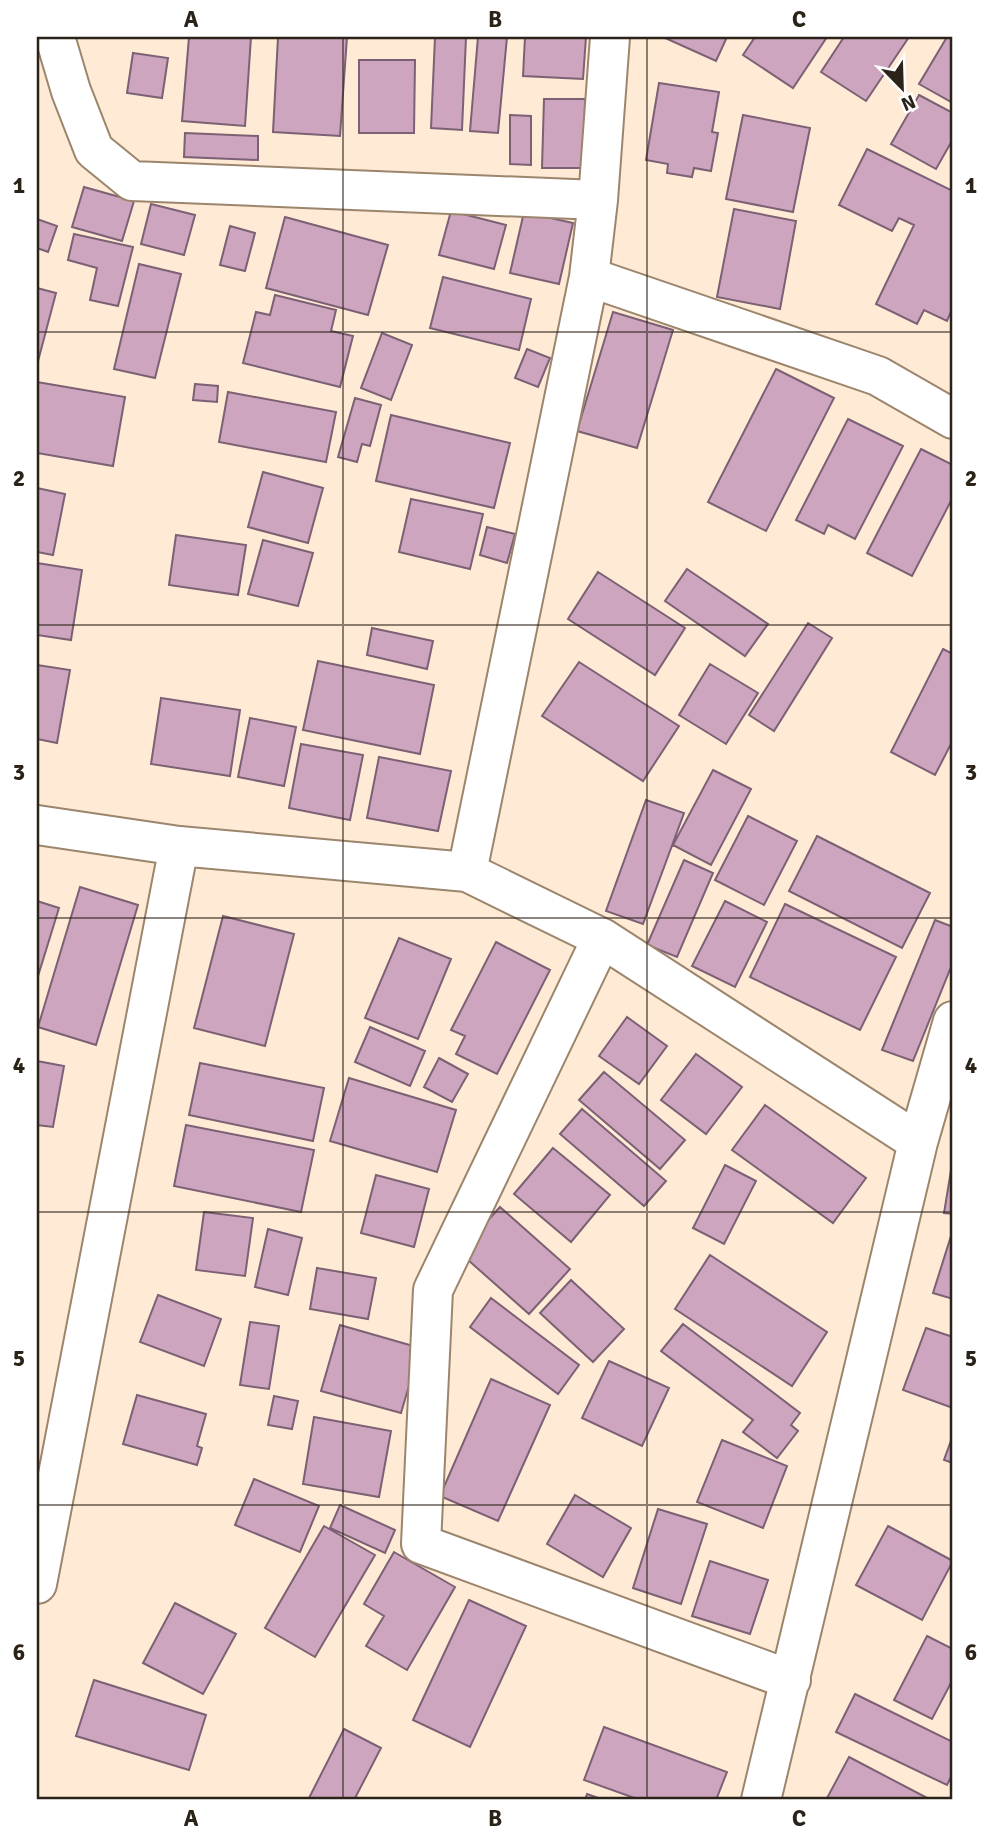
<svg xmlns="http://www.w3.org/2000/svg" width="990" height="1837" font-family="Signika,sans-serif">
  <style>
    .building { fill: #cda5bf; stroke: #7c6073; stroke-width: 2 }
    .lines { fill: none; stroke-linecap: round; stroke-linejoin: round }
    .minor-casing { stroke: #9c856d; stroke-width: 42 }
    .minor { stroke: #fff; stroke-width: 38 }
    .grid { fill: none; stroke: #2b2218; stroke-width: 2; stroke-opacity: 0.55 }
    .neatline { fill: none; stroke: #2b2218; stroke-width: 2.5 }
    .grid-label { font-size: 23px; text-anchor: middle; font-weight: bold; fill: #2b2218 }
  </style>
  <rect width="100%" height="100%" fill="#ffead5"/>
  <path class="building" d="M189,37H251L245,126L182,121Z
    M278,37H347L340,136L273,132Z
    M435,37H466L462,130L431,128Z
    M478,37H507L498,133L470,131Z
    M525,37H586L583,79L523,76Z
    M663,37H727L716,61Z
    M755,37H827L793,88L743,55Z
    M844,37H909L866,101L821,72Z
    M947,37H953V103L919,84Z
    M133,53L168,58L162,98L127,93Z
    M359,60H415L414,133H359Z
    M659,83L719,92L712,132L718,133L711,171L694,168L692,177L667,173L668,164L646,160Z
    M919,95L953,113V139L936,169L891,144Z
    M544,99H585L584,168H542Z
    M510,115L531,116V165L510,164Z
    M743,115L810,128L793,212L726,199Z
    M185,133L258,136V160L184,157Z
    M867,149L953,191V307L947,321L924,310L917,324L876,304L914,225L899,218L892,231L839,205Z
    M84,187L134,201L122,241L72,227Z
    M151,204L195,215L184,255L141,244Z
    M734,209L796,221L780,309L717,297Z
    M451,211L506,225L494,269L439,255Z
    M524,212L573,223L559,284L510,273Z
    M285,217L388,245L368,315L266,288Z
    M37,219L57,226L48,252L37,248Z
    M230,226L255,233L245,271L220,265Z
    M74,234L133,247L118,306L90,300L97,268L68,260Z
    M139,264L181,274L155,378L114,369Z
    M443,277L531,299L519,350L430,328Z
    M37,288L56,293L37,365Z
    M275,295L336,310L331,331L353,336L340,387L243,363L256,312L270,315Z
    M613,312L673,330L637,448L577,431Z
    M382,333L412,345L391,400L361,388Z
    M527,349L550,358L538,387L515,378Z
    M776,369L834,398L766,531L708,502Z
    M37,382L125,397L113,466L37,453Z
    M195,384L218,386L217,402L193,400Z
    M228,392L336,412L326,462L219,442Z
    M355,398L381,405L370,446L362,444L357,462L338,457Z
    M391,415L510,443L494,508L376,481Z
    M848,419L903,446L855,539L828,525L824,534L796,520Z
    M921,449L953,465V497L912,576L867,553Z
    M263,472L323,488L308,543L248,527Z
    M37,488L65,494L53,555L37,552Z
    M411,499L483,514L470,569L399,552Z
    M487,527L515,534L507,563L480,555Z
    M176,535L246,545L238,595L169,585Z
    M263,540L313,553L298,606L248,594Z
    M37,563L82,570L71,640L37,635Z
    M687,569L768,624L745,656L665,601Z
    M598,572L685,628L655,675L568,619Z
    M808,623L832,638L774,731L749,715Z
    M372,628L433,641L427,669L367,655Z
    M943,649L953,654V740L935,775L891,752Z
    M318,661L434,685L420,754L303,730Z
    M579,662L679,726L643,781L542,716Z
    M710,664L758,693L726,744L679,715Z
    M37,665L70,670L57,743L37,739Z
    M161,698L240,710L230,776L151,764Z
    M250,718L296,727L284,786L238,777Z
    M301,744L363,755L350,820L289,808Z
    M379,757L451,771L438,831L367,818Z
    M713,770L751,789L711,865L673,845Z
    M646,800L684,813L643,924L606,911Z
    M748,816L797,841L764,905L715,880Z
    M817,836L930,893L902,948L789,891Z
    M684,860L713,873L677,957L647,945Z
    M80,887L138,905L96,1045L38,1027Z
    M37,901L59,908L38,976L37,975Z
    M725,901L767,922L735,987L692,966Z
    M785,904L896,957L860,1030L750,977Z
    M223,916L294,934L265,1046L194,1028Z
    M935,920L953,927V962L913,1061L882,1050Z
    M399,938L451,959L418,1039L365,1018Z
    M496,942L550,970L497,1074L456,1054L465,1036L451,1030Z
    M627,1017L667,1046L639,1084L599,1056Z
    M370,1027L425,1051L410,1086L355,1062Z
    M696,1054L742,1087L706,1134L661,1100Z
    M439,1058L468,1074L452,1102L424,1087Z
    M37,1061L64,1066L53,1127L37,1125Z
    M200,1063L324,1088L313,1141L189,1115Z
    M604,1072L685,1140L660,1169L579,1100Z
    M349,1078L456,1110L437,1172L330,1141Z
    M765,1105L866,1178L833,1223L732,1150Z
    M582,1109L666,1181L644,1206L560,1134Z
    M186,1125L314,1150L301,1212L174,1186Z
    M553,1148L610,1195L571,1242L514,1194Z
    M953,1158V1214L944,1213Z
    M725,1165L756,1181L724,1244L693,1228Z
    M376,1175L429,1189L414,1247L361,1233Z
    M500,1207L570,1269L529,1314L459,1252Z
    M204,1212L253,1218L245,1276L196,1270Z
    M268,1229L302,1238L288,1295L255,1287Z
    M951,1236L953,1237V1299L933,1293Z
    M710,1255L827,1332L792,1386L675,1309Z
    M317,1268L376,1278L368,1319L310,1309Z
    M571,1280L624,1329L593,1362L540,1313Z
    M158,1295L221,1319L204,1366L140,1342Z
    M491,1298L579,1365L558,1394L470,1327Z
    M250,1322L279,1326L269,1389L240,1385Z
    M683,1324L800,1413L791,1425L798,1431L777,1458L743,1432L753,1420L661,1351Z
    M340,1325L420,1348L401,1413L321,1391Z
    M926,1328L953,1337V1408L903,1390Z
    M609,1361L669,1388L642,1446L582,1418Z
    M491,1379L550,1405L498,1521L440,1496Z
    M137,1395L206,1414L197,1446L202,1448L197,1465L123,1444Z
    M274,1396L298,1401L292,1429L268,1425Z
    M314,1417L391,1431L379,1497L303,1484Z
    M953,1435V1463L944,1460Z
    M722,1440L787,1466L763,1528L697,1502Z
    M254,1479L319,1506L300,1552L235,1525Z
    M575,1495L631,1528L603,1577L547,1544Z
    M340,1505L395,1530L385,1553L330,1528Z
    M658,1509L707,1524L681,1604L633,1588Z
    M324,1526L375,1555L315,1657L265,1628Z
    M888,1526L953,1561L922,1620L856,1585Z
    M394,1552L455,1587L407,1670L366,1646L384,1616L364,1604Z
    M710,1561L768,1580L750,1634L692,1616Z
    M469,1600L526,1626L470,1747L413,1720Z
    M175,1603L236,1634L203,1694L143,1663Z
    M927,1636L953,1649V1679L932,1719L894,1700Z
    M94,1680L206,1715L189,1770L76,1736Z
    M855,1694L953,1742V1773L947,1785L836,1732Z
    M604,1727L727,1772L716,1800H640L584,1780Z
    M344,1729L381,1748L354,1800H308Z
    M849,1757L931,1800H826Z
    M587,1794L604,1800H585Z"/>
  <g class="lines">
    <g class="minor-casing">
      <path id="minor" d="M55,37L71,91L94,150L132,181L598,200
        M589,277L878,376L953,419
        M37,825L179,846
        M467,872L589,277L598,200L610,37
        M602,938L433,1290L421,1544L791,1680
        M37,1584L179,846L467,872L602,938L918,1142
        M761,1800L918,1142L953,1021"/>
    </g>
    <use href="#minor" class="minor"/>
  </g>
  <path class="grid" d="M343,37V1800M647,37V1800M37,332H953M37,625H953M37,918H953M37,1212H953M37,1505H953"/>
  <rect width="990" height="1837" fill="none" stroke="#ffffff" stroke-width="77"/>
  <g transform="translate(902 88) rotate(157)" stroke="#ffffff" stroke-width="5" paint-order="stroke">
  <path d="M0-5L12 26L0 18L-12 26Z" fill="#2b2218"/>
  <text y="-10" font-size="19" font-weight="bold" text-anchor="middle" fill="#2b2218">N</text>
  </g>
  <rect x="38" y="38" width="913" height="1760" class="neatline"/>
  <g class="grid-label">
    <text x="191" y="27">A</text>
    <text x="495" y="27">B</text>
    <text x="799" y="27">C</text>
    <text x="19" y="193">1</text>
    <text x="971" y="193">1</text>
    <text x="19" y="486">2</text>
    <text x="971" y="486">2</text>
    <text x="19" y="780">3</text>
    <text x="971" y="780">3</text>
    <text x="19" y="1073">4</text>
    <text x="971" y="1073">4</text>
    <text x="19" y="1366">5</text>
    <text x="971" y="1366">5</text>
    <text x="19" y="1660">6</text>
    <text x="971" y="1660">6</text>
    <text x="191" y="1826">A</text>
    <text x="495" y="1826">B</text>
    <text x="799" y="1826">C</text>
  </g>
</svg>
